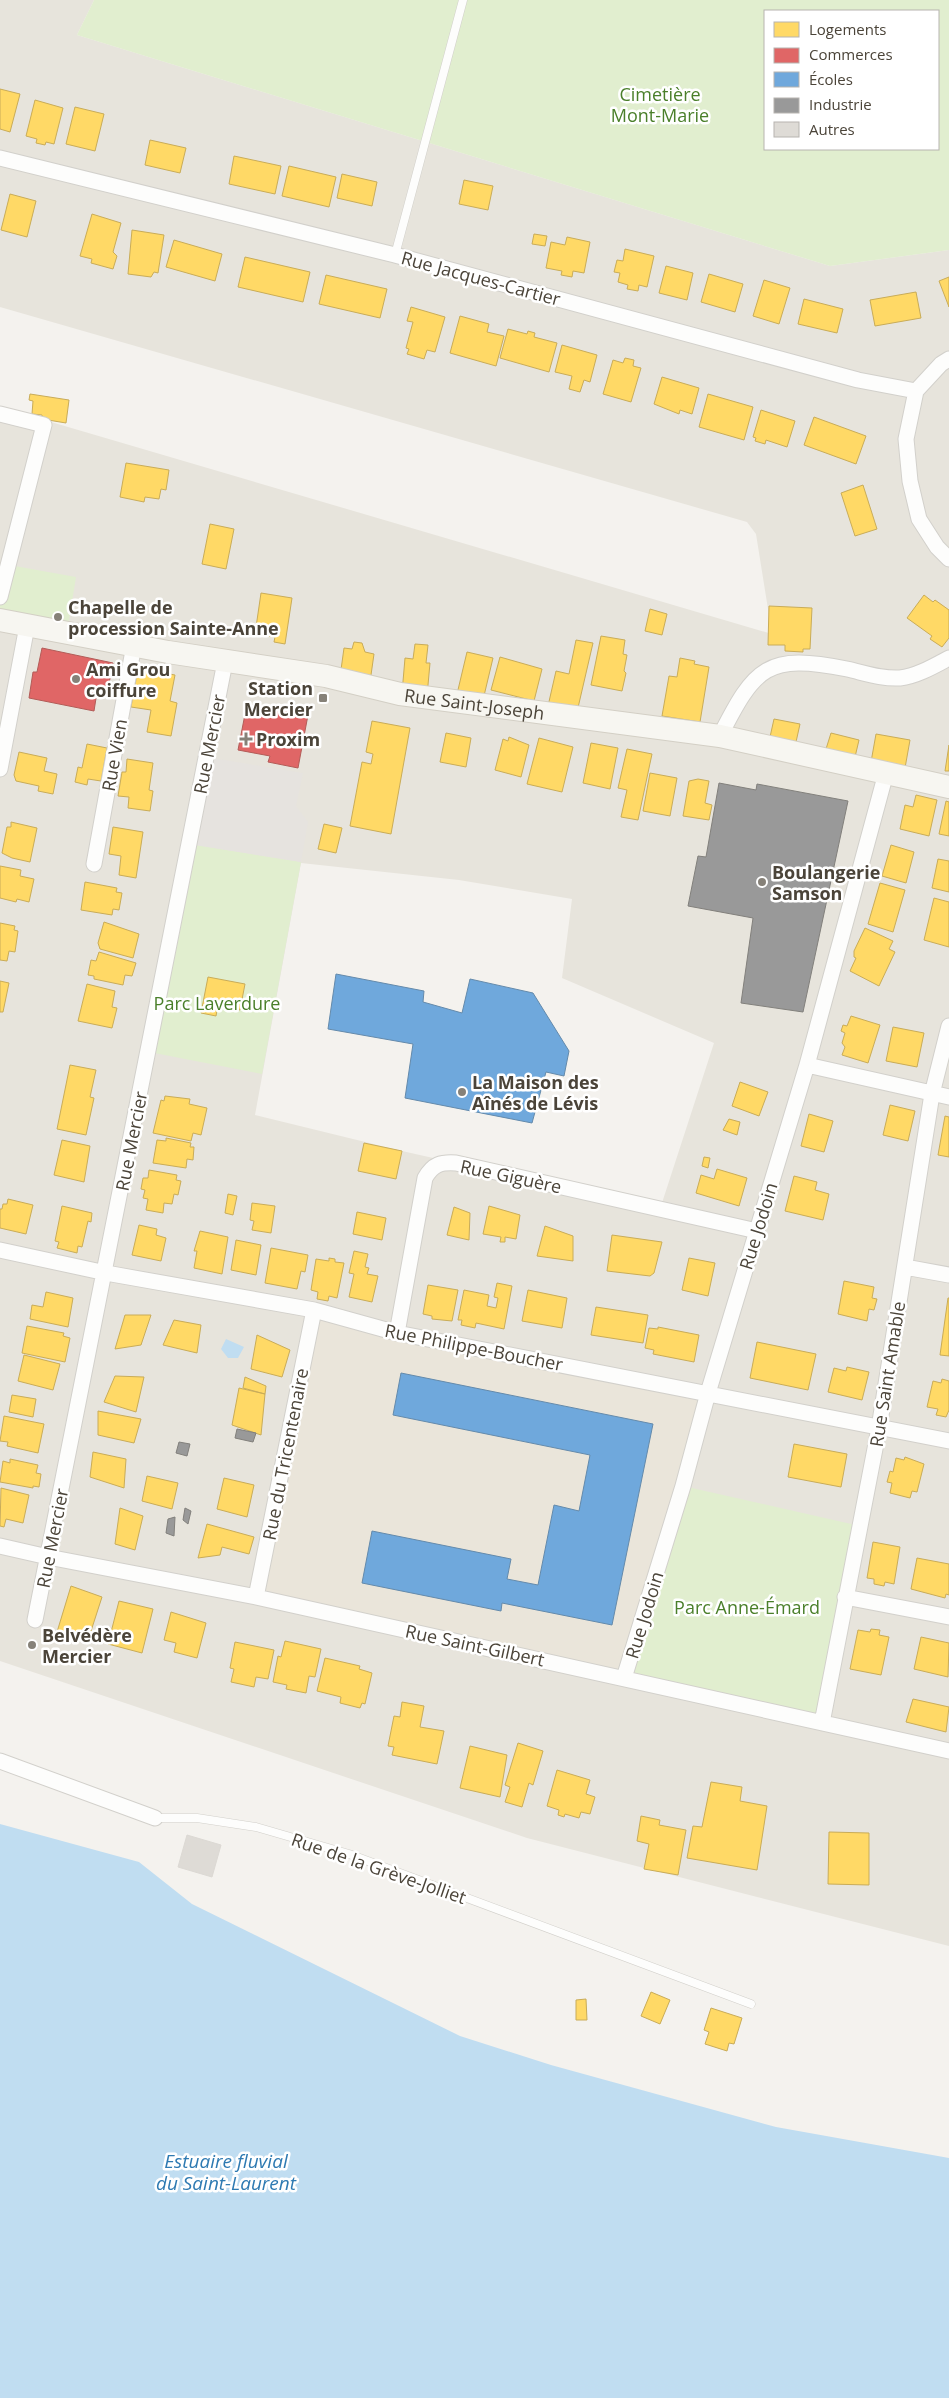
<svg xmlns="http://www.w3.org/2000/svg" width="949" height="2398" font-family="'Open Sans',sans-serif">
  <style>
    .residential { fill: #e7e4dc; fill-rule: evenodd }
    .education { fill: #eae5da }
    .green { fill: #e1eecf; fill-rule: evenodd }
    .parking { fill: #e6e3df }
    .water { fill: #c0ddf1 }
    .homes { fill: #ffd966; stroke: #c9ac58 }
    .shops { fill: #e06666; stroke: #b35c58 }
    .schools { fill: #6fa8dc; stroke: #648aab }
    .industry { fill: #999; stroke: #82807c }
    .building { fill: #dedbd6; stroke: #dcd9d4 }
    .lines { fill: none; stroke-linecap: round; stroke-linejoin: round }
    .lane-casing { stroke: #d2d0cb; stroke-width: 9 }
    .street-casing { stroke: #d2d0cb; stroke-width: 17 }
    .secondary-casing { stroke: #d3cfc5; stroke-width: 24 }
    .lane { stroke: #fdfdfc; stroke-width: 8 }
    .street { stroke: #fdfdfc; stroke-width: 15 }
    .secondary { stroke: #f7f6f1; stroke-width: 22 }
    .poi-dot { fill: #868178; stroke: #fff; stroke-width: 2 }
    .labels { text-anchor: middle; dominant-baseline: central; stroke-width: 5; stroke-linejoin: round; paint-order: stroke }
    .park-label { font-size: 18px; fill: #4a7f2a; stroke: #fff }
    .street-label { font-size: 18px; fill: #4b4439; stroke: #fff }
    .poi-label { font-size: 18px; font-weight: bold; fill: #4b4439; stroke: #fff; text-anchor: start }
    .water-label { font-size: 19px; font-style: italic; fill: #2e7ab2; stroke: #fff }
  </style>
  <rect width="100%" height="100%" fill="#f4f2ee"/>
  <path class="residential" d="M0,0H94L77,35L830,266L949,250V1946L527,1838L0,1661V407L772,634L756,534L747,522L0,307ZM301,863L459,880L572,899L562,978L714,1043L660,1209L402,1151L255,1115Z"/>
  <path class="education" d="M314,1310L708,1393L624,1678L256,1597Z"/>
  <path class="green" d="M94,0H949V250L830,266L77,35ZM765,11H938V149H765Z
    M9,565L76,577L67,633L0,620V597Z
    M189,844L301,862L262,1074L149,1052Z
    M683,1486L860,1526L822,1723L624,1678Z"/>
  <path class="parking" d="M206,757L303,773L296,806L308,822L301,862L189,844Z"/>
  <path class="water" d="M226,1339L244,1347L238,1358H228L221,1349Z
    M0,1824L139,1862L192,1904L460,2036L551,2065L776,2127L949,2158V2398H0Z"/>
  <path class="homes" d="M0,89L20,94L10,132L0,129Z
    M35,100L63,108L54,144L46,142L45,145L36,143L37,139L26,136Z
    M75,107L104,114L95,151L66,144Z
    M150,140L186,148L180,173L145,165Z
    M234,156L281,166L275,194L229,184Z
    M289,166L336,177L329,207L282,196Z
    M342,174L377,182L372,206L337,198Z
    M464,180L493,186L488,210L459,204Z
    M10,194L36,201L27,237L1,230Z
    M92,214L121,223L113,252L117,256L113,269L91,263L92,259L80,256Z
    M132,230L164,235L158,273L154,272L151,277L128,274Z
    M534,234L547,236L545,246L532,244Z
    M567,237L590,242L584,273L573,271L572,277L561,275L562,271L546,268L551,242L565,245Z
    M174,240L222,254L215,281L166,267Z
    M625,249L654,256L647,287L639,285L638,291L627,289L628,285L618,282L620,273L614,272L617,260L623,261Z
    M245,257L310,272L303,302L238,287Z
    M666,266L693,273L687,300L659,293Z
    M709,274L743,284L735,312L701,302Z
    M326,275L387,289L380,318L319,304Z
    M949,277V307L939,281Z
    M764,280L790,288L779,324L753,316Z
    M916,292L921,318L875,326L870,300Z
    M804,299L843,309L837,333L798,324Z
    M411,307L445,317L435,352L427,350L424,359L407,354L409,349L406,348L413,322L407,321Z
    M460,316L489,324L487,332L504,336L496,366L450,353Z
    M508,329L527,334L528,331L535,333L534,337L557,343L549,372L500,358Z
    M562,345L597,355L590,382L584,380L580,392L569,389L572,376L555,372Z
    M625,358L634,360L633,366L641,368L631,402L603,394L613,360L623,363Z
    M662,377L699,388L692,414L680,410L679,414L654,404Z
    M30,394L69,400L66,423L42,419V415L32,414L33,401L29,400Z
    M708,394L753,407L744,440L699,427Z
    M761,410L795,421L787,447L766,440L765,444L755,441L756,438L753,437Z
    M814,417L866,436L856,464L804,445Z
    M126,463L169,470L166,490L161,489L159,499L145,497L144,502L120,497Z
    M863,485L877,529L855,536L841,493Z
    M210,524L234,529L226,569L202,564Z
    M261,593L292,598L285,644L274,642L275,637L255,634Z
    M924,595L933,602L935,600L949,610V638L942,647L930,639L932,636L907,618Z
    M769,606L812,608L810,649H803V652L785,651V645H768Z
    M650,609L667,614L662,635L645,631Z
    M601,636L625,640L623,654L627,655L624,671L626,673L622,691L591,685Z
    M576,640L593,643L577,712L548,706L556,671L569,674Z
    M354,642L362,643L365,652L374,654L370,682L340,677L344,648L352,649Z
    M415,644L428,645L426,663H430L427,696L402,693L405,658L413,659Z
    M467,652L493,658L483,700L457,694Z
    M500,657L542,669L534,701L491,690Z
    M680,658L695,661L694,664L709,667L700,722L662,716L669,676L677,677Z
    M138,668L175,675L170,701L177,703L171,736L147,732L151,710L131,707Z
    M774,719L800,724L796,742L770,737Z
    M372,721L410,728L391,834L350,826L362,762L371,764L373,754L366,752Z
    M446,733L471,738L466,767L440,762Z
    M831,733L859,740L855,757L826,749Z
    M876,734L910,740L905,768L871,762Z
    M509,737L529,745L521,777L495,770L503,739L508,741Z
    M539,738L573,747L562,792L527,784Z
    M591,743L618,748L610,789L583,783Z
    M87,744L107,748L101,781L88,779L87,785L75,782L78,767L82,768Z
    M949,745V771H945Z
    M627,749L652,754L638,820L621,817L627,790L618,788Z
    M19,752L47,758L44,771L57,774L53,794L38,791L39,786L16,781L14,775Z
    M127,759L153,763L149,790L153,791L150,811L128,808L129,797L118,796L122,772H126Z
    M650,773L677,778L670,816L643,811Z
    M698,779L709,781L705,803L712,805L709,820L683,816L689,781Z
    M916,795L937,800L929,836L900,829L905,805L913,807Z
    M946,801L949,802V836L939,834Z
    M11,822L37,828L30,862L12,858L2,853L7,827H11Z
    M324,824L342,828L336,853L318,849Z
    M113,827L143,832L136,878L119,875L121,856L109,854Z
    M891,845L914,852L906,883L882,876Z
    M938,859L949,861V892L932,888Z
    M0,866L21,870L20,876L34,879L29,902L17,899L16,902L0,898Z
    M85,882L117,888L116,892L122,893L119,910L113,909L112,915L81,910Z
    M880,883L905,890L893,932L868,924Z
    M934,898L949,902V947L924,940Z
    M104,922L139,934L133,958L100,949L98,943Z
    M0,923L15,926L14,930L18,931L15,952L9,951L7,961L0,960Z
    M865,928L893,941L889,949L895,952L879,986L850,971L856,958L854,957V951Z
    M99,952L136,963L132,976L125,975L123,985L94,979V976L88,975L91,960L96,961Z
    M208,977L245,984L240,1010L218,1005L216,1016L201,1013Z
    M0,981L9,983L3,1012H0Z
    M87,984L115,991L112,1007L117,1008L112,1028L78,1021Z
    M851,1016L880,1025L868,1063L842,1055L845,1047L842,1043L845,1033L841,1031L843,1025L847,1026Z
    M893,1027L924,1033L917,1067L886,1061Z
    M70,1065L96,1070L90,1097L94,1098L86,1135L57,1129Z
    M740,1082L768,1092L759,1116L732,1106Z
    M165,1096L190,1099L189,1104L207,1108L201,1135L193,1133L191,1141L153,1133L161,1100L164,1101Z
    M890,1105L915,1111L908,1141L883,1135Z
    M809,1114L833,1121L824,1152L801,1146Z
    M945,1116L949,1117V1157L938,1155Z
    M729,1119L740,1122L737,1135L723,1130Z
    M166,1138L191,1143L190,1147H194L193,1160L187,1159L186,1168L153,1163L157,1140L166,1141Z
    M62,1140L90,1146L84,1182L54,1175Z
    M364,1143L402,1151L396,1179L358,1171Z
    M704,1157L710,1158L708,1168L702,1166Z
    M717,1169L747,1178L739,1206L696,1193L701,1175L714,1179Z
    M149,1170L177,1175L176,1180L181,1181L178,1195L174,1194L172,1204L164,1203L163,1213L146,1210L148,1199L143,1198L145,1190L141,1189L143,1178H148Z
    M794,1176L817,1182L815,1190L829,1194L823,1220L785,1211Z
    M228,1194L237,1196L233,1215L225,1213Z
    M8,1199L33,1205L26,1234L0,1228V1209H2L3,1204H7Z
    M252,1203L275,1206L271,1233L252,1230L254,1221L250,1220Z
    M62,1206L92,1213L91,1222L88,1221L82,1247L78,1246L77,1253L57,1248L59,1242L55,1241Z
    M489,1206L520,1215L516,1239L505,1237V1242H500L501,1237L483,1234Z
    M454,1207L470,1213L469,1240L447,1235Z
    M357,1212L386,1218L382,1240L353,1234Z
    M139,1225L157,1229L156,1235L166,1238L161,1261L132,1255Z
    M545,1226L573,1236V1261L537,1256Z
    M200,1231L228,1237L222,1274L194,1268L197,1251H194Z
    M612,1235L662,1242L654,1273L650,1276L607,1271Z
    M236,1240L261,1245L256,1275L231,1270Z
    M271,1248L308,1255L305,1272L301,1271L297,1289L265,1283Z
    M354,1251L368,1254L365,1267L369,1268L367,1274L378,1276L372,1302L349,1297L354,1274L349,1273Z
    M329,1258L335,1259V1262L344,1263L337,1298L329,1296L328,1301L317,1299L318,1292L311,1290L316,1259L329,1261Z
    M689,1258L715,1263L708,1296L682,1290Z
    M844,1281L874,1287L872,1298L877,1299L874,1310L869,1309L867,1321L838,1314Z
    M497,1283L512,1286L504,1329L476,1323L475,1328L461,1325L462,1320H458L464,1290L489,1295L487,1306L496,1308L498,1298L494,1297Z
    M428,1285L458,1290L452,1321L432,1319V1316L423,1314Z
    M528,1290L567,1298L562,1328L522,1321Z
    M46,1292L73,1298L68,1327L30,1319L32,1305L43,1307Z
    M948,1298H949V1356L940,1355Z
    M596,1307L648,1315L643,1343L591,1335Z
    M125,1315H151L141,1345L115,1349Z
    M174,1320L201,1325L197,1353L163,1345Z
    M27,1326L64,1333L63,1336L70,1338L65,1362L22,1353Z
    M658,1327L699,1335L694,1362L653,1354L654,1350L645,1348L649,1328L658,1329Z
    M257,1335L290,1350L282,1377L251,1369Z
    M757,1342L816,1354L808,1390L750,1378Z
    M24,1355L60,1364L53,1390L18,1381Z
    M847,1367L869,1372L862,1400L828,1392L834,1368L846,1371Z
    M115,1376L144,1377L136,1412L104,1402Z
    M245,1377L266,1386L265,1394L243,1388Z
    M942,1379L949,1381V1410L946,1417L936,1415L938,1409L927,1407L933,1381L941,1383Z
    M239,1388L265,1394L261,1435L232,1425Z
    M12,1395L36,1399L33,1417L9,1412Z
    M98,1411L141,1419L134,1443L98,1435Z
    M4,1416L44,1424L38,1453L7,1446L8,1442L0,1441Z
    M794,1444L847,1454L841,1487L788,1477Z
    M93,1452L126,1459L124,1488L90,1477Z
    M905,1457L924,1464L917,1492L912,1491L910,1498L890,1493L892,1483L887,1482L890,1471L893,1472L896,1458L904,1460Z
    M10,1459L38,1465L36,1473L41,1474L39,1487L33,1486V1488L0,1482L3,1461L10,1463Z
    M147,1476L178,1483L172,1509L142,1501Z
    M224,1478L254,1485L247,1517L217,1509Z
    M1,1488L29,1495L23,1523L6,1519L4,1527L0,1526Z
    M120,1508L143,1516L135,1550L115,1544Z
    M207,1524L254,1537L249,1554L222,1547L220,1555L198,1558Z
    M873,1542L900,1547L894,1584L885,1582L884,1586L874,1584V1579L867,1578Z
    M917,1558L949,1564V1595L946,1594L945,1598L911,1589Z
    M71,1586L102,1597L91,1631L87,1629L83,1640L57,1632Z
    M119,1601L153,1609L142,1653L108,1644Z
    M171,1612L206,1623L197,1658L174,1652L176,1643L164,1640Z
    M871,1629L880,1630L879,1635L889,1637L881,1675L850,1669L858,1630L870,1632Z
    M921,1637L949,1643L948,1677L914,1669Z
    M285,1641L321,1649L315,1677L309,1676L306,1693L286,1689L287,1685L273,1682L278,1656L281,1657Z
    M235,1642L274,1650L268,1679L256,1677L254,1687L231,1682L234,1669L230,1668Z
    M325,1658L360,1666L359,1669L372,1673L365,1704L362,1703L360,1708L340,1703L341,1697L317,1691Z
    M913,1699L949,1707L946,1732L906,1722Z
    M402,1702L424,1706L420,1727L444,1731L437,1764L392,1755L394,1747L388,1746L394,1716L400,1717Z
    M518,1743L543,1751L533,1785L529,1783L522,1807L505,1802L510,1787L505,1785Z
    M470,1746L507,1755L500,1797L460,1788Z
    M557,1770L590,1780L586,1794L595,1797L590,1814L581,1812L579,1818L565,1814L564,1817L558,1815L559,1810L547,1806Z
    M711,1782L742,1787L740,1801L767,1806L757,1870L687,1858L693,1826L702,1827Z
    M641,1816L660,1820L659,1825L686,1830L678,1875L644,1869L649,1844L637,1841Z
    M829,1832L869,1833V1885L828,1884Z
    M651,1992L670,2000L660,2024L641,2016Z
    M586,1999L587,2020H576V2000Z
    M711,2008L742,2018L734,2044L729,2043L727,2051L705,2044L709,2032L704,2030Z"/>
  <path class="shops" d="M42,648L113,663L107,694L97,692L94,711L29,698L33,672H37Z
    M247,704L308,715L298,768L268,762L270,756L238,750Z"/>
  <path class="schools" d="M336,974L424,991L423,1002L462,1013L470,979L533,993L569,1051L564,1076L546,1072L532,1123L405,1098L413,1044L328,1029Z
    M401,1373L653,1424L612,1625L502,1603L501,1611L362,1583L372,1531L511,1559L507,1579L538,1585L554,1505L579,1511L590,1455L393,1415Z"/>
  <path class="industry" d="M719,783L756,790L757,784L848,801L803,1012L741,1003L753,918L688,906L698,856L706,857Z
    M237,1429L256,1433L253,1442L235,1438Z
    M179,1442L190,1444L187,1456L176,1453Z
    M185,1508L191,1511L188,1524L183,1520Z
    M175,1517L174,1536L166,1533L168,1519Z"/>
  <path class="building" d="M187,1835L221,1845L212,1877L178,1867Z"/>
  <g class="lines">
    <g class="lane-casing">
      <path id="lane" d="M395,255L463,0
        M155,1818H197L256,1827L349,1854L751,2004"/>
    </g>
    <g class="street-casing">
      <path id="street" d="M0,158L395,255L858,380L916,391
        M916,391L906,439L910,481L919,519L937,547L949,559
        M916,391L941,364L949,359
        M0,414L44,425L0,597
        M720,736C755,667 767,653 847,669C865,673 881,679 900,678C917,676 934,666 949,658
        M0,769L27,626
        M94,864L134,645
        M807,1065L949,1097
        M0,1250L106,1273L314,1310L397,1333L949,1441
        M905,1267L949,1275
        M397,1333L425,1178C433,1164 441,1162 456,1163L757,1231
        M0,1546L48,1557L256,1597L949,1751
        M256,1597L314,1310
        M845,1597L949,1617
        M35,1620L225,662
        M624,1678L683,1486L708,1393L807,1065L886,773
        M822,1723L879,1428L932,1094L949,1026
        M0,1761L155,1818"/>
    </g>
    <g class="secondary-casing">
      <g id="secondary">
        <path id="s1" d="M0,620L168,652L326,676L400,694L720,736L949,787"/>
      </g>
    </g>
    <use href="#lane" class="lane"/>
    <use href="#street" class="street"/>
    <use href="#secondary" class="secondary"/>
  </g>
  <g class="poi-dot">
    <circle cx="58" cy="617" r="5"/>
    <circle cx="76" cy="679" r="5"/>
    <rect x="318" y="693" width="10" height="10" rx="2.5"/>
    <path d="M243.5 731.5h5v5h5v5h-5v5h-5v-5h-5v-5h5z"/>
    <circle cx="762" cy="882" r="5"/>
    <circle cx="462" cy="1092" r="5"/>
    <circle cx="32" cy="1645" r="5"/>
  </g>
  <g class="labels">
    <g class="park-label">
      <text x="660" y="94">Cimetière<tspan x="660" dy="21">Mont-Marie</tspan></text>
      <text x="217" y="1003">Parc Laverdure</text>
      <text x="747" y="1607">Parc Anne-Émard</text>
    </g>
    <g class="street-label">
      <text transform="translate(481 278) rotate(15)">Rue Jacques-Cartier</text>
      <text stroke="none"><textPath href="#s1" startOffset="482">Rue Saint-Joseph</textPath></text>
      <text transform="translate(209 744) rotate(-79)">Rue Mercier</text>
      <text transform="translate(114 755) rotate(-80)">Rue Vien</text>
      <text transform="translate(131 1141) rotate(-79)">Rue Mercier</text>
      <text transform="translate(511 1176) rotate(12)">Rue Giguère</text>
      <text transform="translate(758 1226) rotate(-73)">Rue Jodoin</text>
      <text transform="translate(474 1347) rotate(11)">Rue Philippe-Boucher</text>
      <text transform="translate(887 1374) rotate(-81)">Rue Saint Amable</text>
      <text transform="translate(285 1454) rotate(-79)">Rue du Tricentenaire</text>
      <text transform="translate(52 1538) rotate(-79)">Rue Mercier</text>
      <text transform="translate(644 1615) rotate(-73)">Rue Jodoin</text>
      <text transform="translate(475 1645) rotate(12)">Rue Saint-Gilbert</text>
      <text transform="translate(379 1868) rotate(19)">Rue de la Grève-Jolliet</text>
    </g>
    <g class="poi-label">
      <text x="68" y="607">Chapelle de<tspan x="68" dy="21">procession Sainte-Anne</tspan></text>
      <text x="86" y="669">Ami Grou<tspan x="86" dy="21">coiffure</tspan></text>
      <text x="313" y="688" text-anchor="end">Station<tspan x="313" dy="21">Mercier</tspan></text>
      <text x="256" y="739">Proxim</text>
      <text x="772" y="872">Boulangerie<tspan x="772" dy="21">Samson</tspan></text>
      <text x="472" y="1082">La Maison des<tspan x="472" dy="21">Aînés de Lévis</tspan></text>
      <text x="42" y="1635">Belvédère<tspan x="42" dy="21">Mercier</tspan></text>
    </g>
    <g class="water-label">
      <text x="226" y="2161">Estuaire fluvial<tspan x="226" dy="22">du Saint-Laurent</tspan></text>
    </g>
  </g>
  <rect x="764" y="10" width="175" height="140" fill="#ffffff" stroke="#b7b4b0"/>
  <rect x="774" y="22" width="25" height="15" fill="#ffd966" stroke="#b7b4b0"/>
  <text x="809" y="35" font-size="15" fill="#4b4439">Logements</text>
  <rect x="774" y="48" width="25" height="15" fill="#e06666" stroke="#b7b4b0"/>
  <text x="809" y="60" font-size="15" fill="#4b4439">Commerces</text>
  <rect x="774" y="72" width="25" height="15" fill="#6fa8dc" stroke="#b7b4b0"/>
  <text x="809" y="85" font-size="15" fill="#4b4439">Écoles</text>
  <rect x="774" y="98" width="25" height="15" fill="#999999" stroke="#b7b4b0"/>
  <text x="809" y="110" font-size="15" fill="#4b4439">Industrie</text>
  <rect x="774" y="122" width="25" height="15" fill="#dedbd6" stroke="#b7b4b0"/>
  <text x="809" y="135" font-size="15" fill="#4b4439">Autres</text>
</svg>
